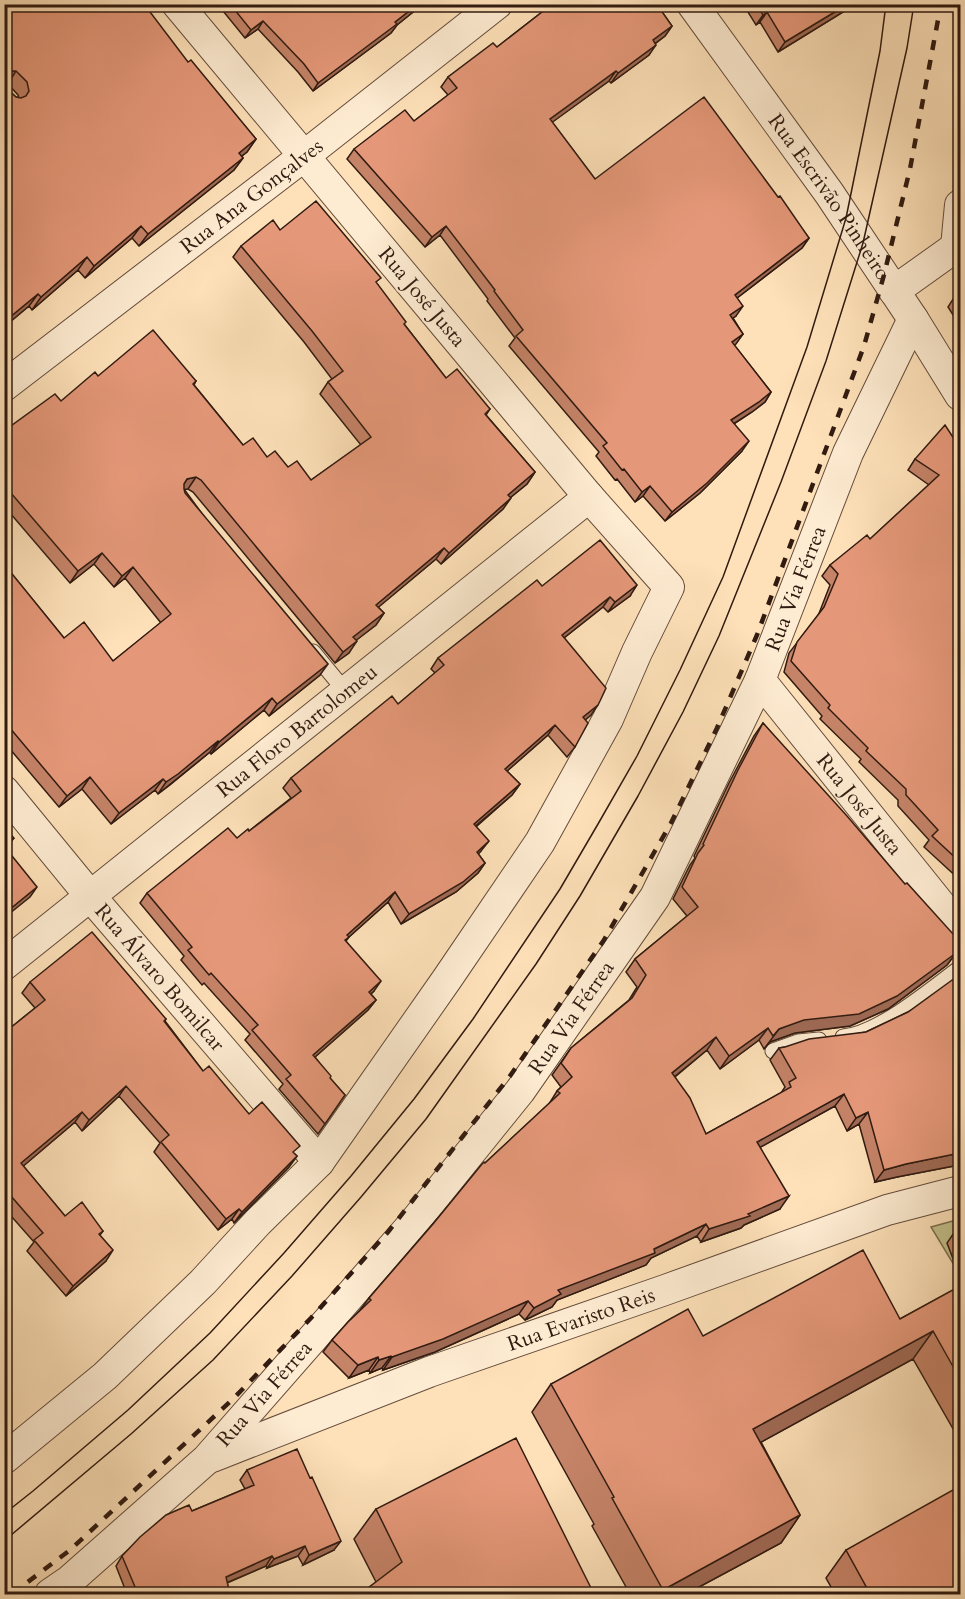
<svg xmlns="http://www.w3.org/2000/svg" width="965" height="1599" font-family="Cardo,serif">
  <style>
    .green { fill: #c4c28c; stroke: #7a6e4e; stroke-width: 1.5 }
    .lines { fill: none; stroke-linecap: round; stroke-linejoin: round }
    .service-casing { stroke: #644c3b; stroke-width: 17 }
    .minor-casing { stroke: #644c3b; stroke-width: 32 }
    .service { stroke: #feecd2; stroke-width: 15 }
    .minor { stroke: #feecd2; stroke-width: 30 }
    .tram { stroke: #311b11; stroke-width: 1.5 }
    .rail { stroke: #311b11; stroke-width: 4.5; stroke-dasharray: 10 10; stroke-linecap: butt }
    .wall { fill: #c58368; stroke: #311b11; stroke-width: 1.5; fill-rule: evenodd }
    .shaded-wall { fill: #a06a55; stroke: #311b11; stroke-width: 1.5 }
    .building { fill: #e59879; stroke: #311b11; stroke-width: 1.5 }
    .labels { text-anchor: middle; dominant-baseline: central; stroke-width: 4.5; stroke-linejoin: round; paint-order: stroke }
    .street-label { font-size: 21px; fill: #311b11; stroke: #feecd2 }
  </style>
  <rect width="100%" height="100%" fill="#fee1b9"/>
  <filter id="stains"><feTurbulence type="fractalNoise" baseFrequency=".00333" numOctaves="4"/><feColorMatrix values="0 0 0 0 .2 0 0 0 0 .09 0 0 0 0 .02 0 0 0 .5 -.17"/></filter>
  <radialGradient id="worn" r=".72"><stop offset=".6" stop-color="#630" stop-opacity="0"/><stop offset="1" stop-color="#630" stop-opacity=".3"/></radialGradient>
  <path class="green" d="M960,1219V1275L931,1227Z"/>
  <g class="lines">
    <g class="service-casing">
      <path id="service" d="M313,652L346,692
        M843,1037C879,1034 931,989 960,968
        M773,1051L798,1042L819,1040"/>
    </g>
    <g class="minor-casing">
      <g id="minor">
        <path id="s1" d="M692,4L829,193L913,319L960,395"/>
        <path d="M956,247L960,205"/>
        <path d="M894,291L960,244"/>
        <path id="s2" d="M4,386L304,156L497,4"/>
        <path id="s3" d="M760,680L960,929"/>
        <path id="s4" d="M4,791L91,897L319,1162"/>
        <path id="s5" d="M4,965L589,497"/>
        <path id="s6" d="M212,1457L429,1372L665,1290L887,1210L960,1191"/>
        <path d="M4,1459L105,1376L203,1282L258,1222L319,1162L447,979L540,842L608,719L637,652L669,587L589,497L177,4"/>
        <path id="s7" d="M50,1594L69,1581L207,1459L411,1226L520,1091L655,897L760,680L848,453L913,319"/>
      </g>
    </g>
    <use href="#service" class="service"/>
    <use href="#minor" class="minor"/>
    <path class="tram" d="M4,1514L33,1491L128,1410L210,1333L284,1253L351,1176L414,1099L473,1019L560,889L598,824L637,756L680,670L723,577L807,347L846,218L880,51L886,4
      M4,1541L131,1434L213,1360L292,1276L361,1197L426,1119L536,964L580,896L638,796L683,712L719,636L781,482L826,361L863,243L907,48L914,4"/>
    <path class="rail" d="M12,1594L70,1550L233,1399L311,1318L388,1232L510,1076L604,940L671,823L717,728L757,635L864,346L884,275L910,169L941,4"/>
  </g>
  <path class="wall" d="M4,4L188,62L256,139L247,152L242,156L243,158L234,170L139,246L132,238L85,278L78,270L32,310L29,306L4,327ZM5,84H8L18,95L19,98L16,97L5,87Z
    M227,4H423L397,25L391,33L313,91L298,72L258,29L245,38L223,11Z
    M548,4H663L660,9L672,26L665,36L655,44L649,55L611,83L609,81L552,122L595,179L778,197L809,238L802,248L737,298L736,316L733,318L743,334L734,345L771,392L765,402L752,412L734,424L742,451L700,493L665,521L643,496L635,502L617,479L615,480L596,456L599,452L509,346L515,338L487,301L488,299L440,235L425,247L347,159L354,149L414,121L448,95L441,87L448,77L497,47L542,12Z
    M743,4H856L778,52L760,22L756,25Z
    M280,230L377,284L404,324L446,378L490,409L486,415L535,472L527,484L511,497L503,509L441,564L436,559L378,607L384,613L376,625L356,640L349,653L335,663L193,492L188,489H184L320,675L269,716L264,710L211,754L210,752L170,785L158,794L155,790L111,824L82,789L59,807L4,742V564L64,638L113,661L161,623L125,578L114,587L94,564L70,583L4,506V431L61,401L98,376L196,381L194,385L243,445L288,467L311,480L361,445L320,394L328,382L332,379L304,342L233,257L241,246Z
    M960,292V326L948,307L955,296Z
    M960,448V880L924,847L929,840L898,806V800L859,762L861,759L820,719L822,716L784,672L789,653L818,616L830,585L822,576L830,565L870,539L929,485L908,470L915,459Z
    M542,586L630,596L608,612L603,607L564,638L591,715L585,720L575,747L567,757L548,735L507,771L520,784L512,795L476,827L481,851L478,854L485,863L478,873L456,892L401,924L388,902L349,937L346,941L374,991L371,994L376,1000L368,1010L315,1057L330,1078L345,1095L318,1134L279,1089L283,1084L245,1040L250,1034L204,983L202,985L181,960L184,956L140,903L147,893L249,831L291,798L283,788L291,778L398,704L435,673L431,669L438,658Z
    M763,723L956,953L947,965L888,1009L850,1026L795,1033L770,1042L764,1049L759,1040L720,1069L707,1050L675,1077L706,1134L781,1093L785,1087L770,1060L779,1048L785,1047L866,1032L908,1012L960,984V1167H959V1165L897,1177L875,1182L859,1124L847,1131L835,1106L760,1147L780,1209L744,1225L741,1228L701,1242L697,1236L651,1258L646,1265L557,1300L552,1307L525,1320L519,1314L435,1352L383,1370L382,1368L370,1373L369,1370L349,1378L323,1352L332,1340L360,1310L369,1298L485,1163L549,1104L557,1091L561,1087L552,1075L571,1048L629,1000L637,987L626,972L635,959L687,916L673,899L690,865L695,858L694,856L729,783L754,736Z
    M30,982L166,1019L165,1021L203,1071L249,1114L297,1156L289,1167L234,1223L232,1219L218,1230L154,1152L160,1143L119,1096L82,1131L75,1122L23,1166L65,1216L103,1231L100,1235L106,1261L66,1296L27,1251L34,1242L4,1208V1033L35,1008L22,993Z
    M960,1224V1277L947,1243Z
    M960,1283V1441L913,1359L761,1442L800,1515L781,1543L686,1594H630L592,1526L594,1524L532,1412L551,1384L703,1336L900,1319L959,1287L958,1286Z
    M247,1470L334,1550L303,1565L298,1556L267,1568L266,1566L227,1583L230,1594H127L116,1566L122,1556L192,1511L245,1489L240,1480Z
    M376,1509L594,1594H363L368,1588L376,1582L354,1539Z
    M846,1550L960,1594H835L826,1578Z"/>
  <path class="shaded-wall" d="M418,4H423L397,25L391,33L313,91L318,83Z
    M848,4H856L778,52L785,42Z
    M767,12L760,22L756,25L763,15Z
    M263,21L258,29L245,38L251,30Z
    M672,26L665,36L646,50L653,40Z
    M656,45L649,55L611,83L618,73Z
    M12,71H16L8,84H4V76L7,73Z
    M616,71L609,81L543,129L550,119Z
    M256,139L247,152L230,165L239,153Z
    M243,158L234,170L139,246L148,234Z
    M141,226L132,238L85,278L94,266Z
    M446,226L440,235L425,247L432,237Z
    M809,238L802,248L728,305L735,295Z
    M87,257L78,270L32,310L41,297Z
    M38,294L29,306L4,327V322Z
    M743,306L736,316L723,325L730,315Z
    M743,334L736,344L725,352L732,342Z
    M771,392L765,402L752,412L724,430L731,420Z
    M749,441L742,451L700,493L665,521L672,512Z
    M535,472L527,484L500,506L508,495Z
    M196,477L188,489L179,490L187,479Z
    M650,486L643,496L635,502L642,492Z
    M511,498L503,509L441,564L449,553Z
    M444,548L436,559L368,616L376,605Z
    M102,553L94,564L70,583L78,571Z
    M133,567L125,578L114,587L122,576Z
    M637,585L630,596L608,612L615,602Z
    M610,597L603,607L555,645L562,635Z
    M384,613L376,625L345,649L353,637Z
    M357,641L349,653L335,663L343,652Z
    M328,664L320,675L269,716L277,704Z
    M272,698L264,710L211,754L219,742Z
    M598,705L591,715L576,728L583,717Z
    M555,725L548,735L498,779L505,769Z
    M218,741L210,752L158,794L166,782Z
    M90,777L82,789L59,807L67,796Z
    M163,779L155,790L111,824L119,813Z
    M520,784L512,795L466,834L474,824Z
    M14,838L6,848L4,850V845Z
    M489,841L481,851L469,863L477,852Z
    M485,863L478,873L456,892L401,924L409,914Z
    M37,887L30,897L4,918V914Z
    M395,892L388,902L340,945L347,935Z
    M956,953L947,965L888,1009L850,1026L795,1033L770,1042L764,1049L779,1029Z
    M381,981L374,991L361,1002L369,992Z
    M376,1000L368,1010L306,1065L313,1055Z
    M768,1028L759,1040L720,1069L729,1056Z
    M716,1037L707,1050L663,1086L672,1073Z
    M126,1086L119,1096L82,1131L89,1120Z
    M844,1094L835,1106L748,1154L757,1142Z
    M82,1112L75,1122L14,1174L21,1163Z
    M868,1112L859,1124L847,1131L856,1118Z
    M960,1153V1162L959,1165L897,1177L875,1182L884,1170L906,1164Z
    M297,1156L289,1167L234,1223L242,1212Z
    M789,1196L780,1209L744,1225L741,1228L701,1242L709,1229Z
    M239,1209L232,1219L218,1230L226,1219Z
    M706,1224L697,1236L651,1258L646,1265L557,1300L552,1307L525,1320L534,1308L558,1290L654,1249Z
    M113,1250L106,1261L66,1296L73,1286Z
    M528,1301L519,1314L435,1352L383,1370L392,1357Z
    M933,1331L913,1359L734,1457L753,1429Z
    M391,1356L382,1368L370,1373L379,1360Z
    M378,1357L369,1370L349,1378L358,1365Z
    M800,1515L781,1543L686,1594H660L663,1590Z
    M341,1541L334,1550L303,1565L309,1555Z
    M305,1546L298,1556L267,1568L274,1559Z
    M272,1556L266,1566L219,1586L226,1577Z"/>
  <path class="building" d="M4,4H144L188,62L191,60L256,139L239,153L243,158L148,234L141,226L94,266L87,257L41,297L38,294L4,322V83L5,87L16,97L21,98L26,96L29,91L27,82L16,71H12L7,73L4,76Z
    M230,4H418L395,22L397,24L318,83L304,64L263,21L251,30Z
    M550,4H660L658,6L672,26L653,40L656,45L618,73L616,71L550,119L595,179L704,97L778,197L780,196L809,238L735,295L743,306L730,315L743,334L732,342L771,392L759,402L731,420L749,441L707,483L672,512L650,486L642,492L624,469L622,470L603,446L607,443L516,336L523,330L494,291L495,290L446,226L432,237L354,149L405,110L414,121L457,88L448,77L493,43L497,47L551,5Z
    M756,4H848L785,42L767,12L763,15Z
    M316,201L381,278L376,282L406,322L404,324L446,378L457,369L490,409L485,414L535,472L508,495L511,498L449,553L444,548L376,605L384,613L353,637L357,641L343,652L201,480L196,477L187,479L184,484V489L185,493L328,664L277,704L272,698L219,742L218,741L178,774L166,782L163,779L119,813L90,777L67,796L4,721V564L64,638L84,622L113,661L171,614L133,567L122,576L102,553L78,571L4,485V431L55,394L61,401L95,372L98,376L153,330L196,381L193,384L243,445L253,438L267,457L275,451L288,467L297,461L311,480L371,437L328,382L343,371L312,331L241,246L273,220L280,230Z
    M960,292V304L955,296Z
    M945,425L960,448V862L932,836L938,830L906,795V789L866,751L868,748L828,708L830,705L791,661L797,642L824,607L838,574L830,565L867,535L870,539L939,475L915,459Z
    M600,540L637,585L615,602L610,597L562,635L606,688L600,701L598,705L583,717L588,723L575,747L555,725L505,769L520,784L474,824L489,841L477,852L485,863L463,882L409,914L395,892L347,935L349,937L345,940L381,981L369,992L376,1000L313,1055L331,1076L330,1078L345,1095L325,1124L286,1079L291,1075L252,1030L258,1025L211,973L209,975L188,950L192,947L147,893L228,828L237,838L248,829L249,831L274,812L301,791L291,778L392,696L398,704L444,665L438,658L537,580L542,586Z
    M763,723L847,816L905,884L907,883L954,935L956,953L897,996L859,1014L804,1020L779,1029L773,1036L768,1028L729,1056L716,1037L672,1073L690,1098L706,1134L791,1087L789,1082L796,1078L779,1048L785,1047L809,1039L866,1032L908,1012L959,975L960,984V1153L906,1164L884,1170L868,1112L856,1118L844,1094L757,1142L789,1196L748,1214L750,1216L709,1229L706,1224L654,1249L655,1253L558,1290L561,1294L534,1308L528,1301L443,1339L392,1357L391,1356L379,1360L378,1357L358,1365L332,1340L348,1322L371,1300L369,1298L433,1224L482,1164L484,1162L485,1163L560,1093L557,1091L572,1077L561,1063L571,1048L632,998L646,975L635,959L698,907L682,887L698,853L704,845L703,844L738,770Z
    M4,827L14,838L4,845Z
    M4,846L37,887L4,914Z
    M92,932L166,1019L164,1021L203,1071L209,1066L249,1114L262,1102L300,1146L293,1152L297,1156L242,1212L239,1209L226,1219L161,1142L169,1135L126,1086L89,1120L82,1112L21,1163L65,1216L82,1202L103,1231L99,1234L113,1250L73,1286L34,1240L43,1233L4,1188V1033L45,1000L30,982Z
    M863,1250L900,1319L960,1286V1379L933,1331L753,1429L800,1515L663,1590L612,1498L614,1497L551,1384L688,1309L703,1336Z
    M516,1438L594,1594H370L368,1588L402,1562L376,1509Z
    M297,1449L310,1478L312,1477L341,1541L309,1555L305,1546L274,1559L272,1556L226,1577L230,1594H138L122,1556L140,1537L166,1515L189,1505L192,1511L254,1485L247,1470Z
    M960,1486V1594H865L869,1592L846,1550Z"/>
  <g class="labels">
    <g class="street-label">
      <text stroke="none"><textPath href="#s2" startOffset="312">Rua Ana Gonçalves</textPath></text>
      <text stroke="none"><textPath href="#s1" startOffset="237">Rua Escrivão Pinheiro</textPath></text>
      <text transform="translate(422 297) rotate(50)">Rua José Justa</text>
      <text stroke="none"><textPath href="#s7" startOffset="1266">Rua Via Férrea</textPath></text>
      <text stroke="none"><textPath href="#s5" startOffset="375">Rua Floro Bartolomeu</textPath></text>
      <text stroke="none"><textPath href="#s3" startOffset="159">Rua José Justa</textPath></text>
      <text stroke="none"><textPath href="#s4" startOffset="243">Rua Álvaro Bomilcar</textPath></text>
      <text stroke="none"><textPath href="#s7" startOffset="780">Rua Via Férrea</textPath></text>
      <text stroke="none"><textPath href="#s6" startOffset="394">Rua Evaristo Reis</textPath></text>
      <text stroke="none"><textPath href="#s7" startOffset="294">Rua Via Férrea</textPath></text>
    </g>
  </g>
  <rect width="965" height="1599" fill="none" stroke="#fee1b9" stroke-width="24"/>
  <rect x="6" y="6" width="953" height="1587" fill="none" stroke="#311b11" stroke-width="3"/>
  <rect x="12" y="12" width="941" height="1575" fill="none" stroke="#311b11" stroke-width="1.5"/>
  <rect width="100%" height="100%" filter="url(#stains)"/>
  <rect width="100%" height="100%" fill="url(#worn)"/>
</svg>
